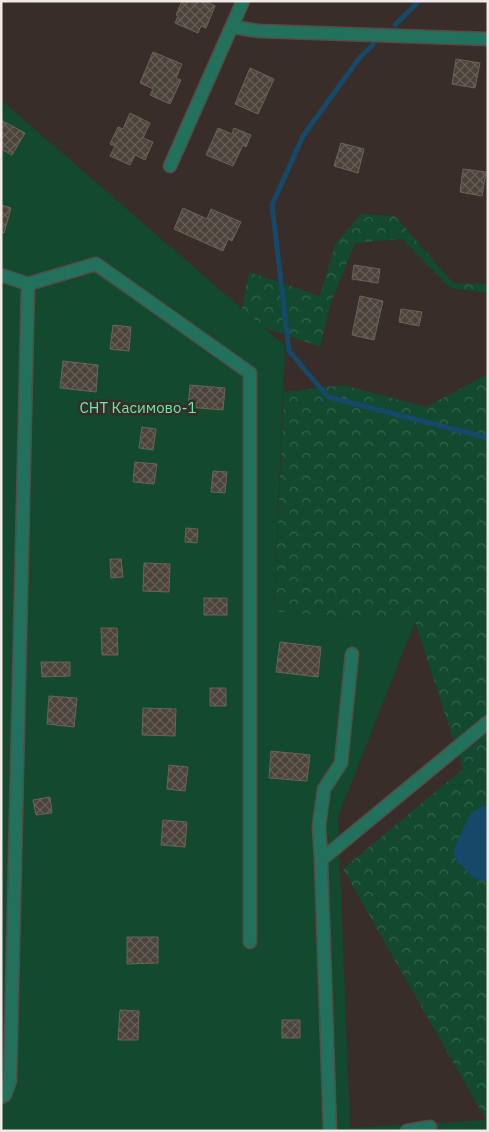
<svg xmlns="http://www.w3.org/2000/svg" width="489" height="1132" font-family="'IBM Plex Sans',sans-serif">
  <style>
    .forest { fill: url(#forest-crowns) }
    .garden { fill: #12492f }
    .lines { fill: none; stroke-linecap: round; stroke-linejoin: round }
    .stream { stroke: #164969; stroke-width: 5 }
    .river { stroke: #164969; stroke-width: 30 }
    .building { fill: url(#building-cross-hatch); stroke: #6b6359 }
    .minor-casing { stroke: #564b47; stroke-width: 15 }
    .minor { stroke: #22715c; stroke-width: 12 }
    .labels { text-anchor: middle; dominant-baseline: central; stroke-width: 5; stroke-linejoin: round; paint-order: stroke }
    .park-label { font-size: 15px; fill: #63efab; stroke: #382d28 }
  </style>
  <defs>
    <pattern id="forest-crowns" width="20" height="18" patternUnits="userSpaceOnUse" patternTransform="scale(1.25)"><rect width="20" height="18" fill="#12492f"/><path d="M2 6a3 3 0 1 1 6 0M12 15a3 3 0 1 1 6 0" fill="none" stroke="#35634d"/></pattern>
    <pattern id="building-cross-hatch" width="8" height="8" patternUnits="userSpaceOnUse" patternTransform="scale(1.25)"><rect width="8" height="8" fill="#4c443b"/><path d="M0 0l8 8M0 8l8-8" fill="none" stroke="#665f57"/></pattern>
  </defs>
  <rect width="100%" height="100%" fill="#382d28"/>
  <path class="forest" d="M361,214L395,216L453,283L488,284V293L450,288L402,239L355,243L331,303L320,347L240,319L249,272L320,296L335,244Z
    M488,374V1131H485L486,1120L343,869L463,769L415,622L274,612L284,392L343,385L426,407Z"/>
  <path class="garden" d="M1,100L285,346L274,612L415,622L338,817L350,1128L486,1120L485,1131H1Z"/>
  <g class="lines">
    <path class="stream" d="M395,25L419,1
      M373,45L360,57L303,136L272,205L289,351L328,397L488,438"/>
    <path class="river" d="M488,820L482,824L469,852L483,866H488"/>
  </g>
  <path class="building" d="M182,1H205L215,6L206,28L201,26L198,33L175,23L178,16L176,15Z
    M153,52L182,64L176,78L181,80L170,104L150,95L153,89L140,83Z
    M456,59L480,63L475,88L452,84Z
    M250,68L274,79L258,114L235,104Z
    M130,113L150,123L143,138L153,142L145,160L135,155L130,165L110,156L115,146L110,144L118,127L123,129Z
    M1,120L25,133L12,155L1,149Z
    M218,128L232,134L234,128L251,135L246,147L243,145L233,166L206,155Z
    M341,143L364,149L358,173L334,166Z
    M463,169L486,172L482,196L460,192Z
    M1,205L11,208L4,233L1,232Z
    M183,208L207,219L211,209L241,222L232,241L228,239L223,251L174,229Z
    M354,265L380,269L378,283L352,279Z
    M360,296L383,301L374,340L352,335Z
    M401,309L422,312L419,326L399,322Z
    M113,325L131,327L129,351L110,349Z
    M63,361L98,365L96,392L60,388Z
    M190,385L225,388L223,410L188,407Z
    M142,427L156,429L153,450L139,448Z
    M135,462L157,464L154,484L133,482Z
    M213,471L227,472L225,493L211,492Z
    M186,528L198,529L197,543L185,542Z
    M110,559H121L123,577L111,578Z
    M144,563L170,564L169,592L143,591Z
    M204,598H227V615H204Z
    M101,628H117L118,655H102Z
    M280,642L321,647L318,677L276,672Z
    M41,662H70V676L42,677Z
    M210,688H226V706H210Z
    M49,696L77,698L74,727L47,724Z
    M143,708L176,709L175,736L142,735Z
    M271,751L310,755L307,781L269,778Z
    M169,765L188,767L185,791L167,789Z
    M50,797L52,813L36,815L33,800Z
    M163,820L187,822L185,847L161,845Z
    M127,937H158V963L127,964Z
    M120,1010L139,1011L138,1040H118Z
    M282,1020H300V1038H282Z"/>
  <g class="lines">
    <g class="minor-casing">
      <path id="minor" d="M233,27L259,31L488,39
        M170,166L243,1
        M1,275L28,284L96,264L250,373V942
        M321,860L319,826L324,789L341,763L352,654
        M1,1097L5,1095L10,1080L28,284
        M330,1131L321,860L488,722
        M407,1131L430,1127"/>
    </g>
    <use href="#minor" class="minor"/>
  </g>
  <g class="labels">
    <g class="park-label">
      <text x="138" y="407">СНТ Касимово-1</text>
    </g>
  </g>
  <rect width="489" height="1132" fill="none" stroke="#f2eae7" stroke-width="5"/>
</svg>
